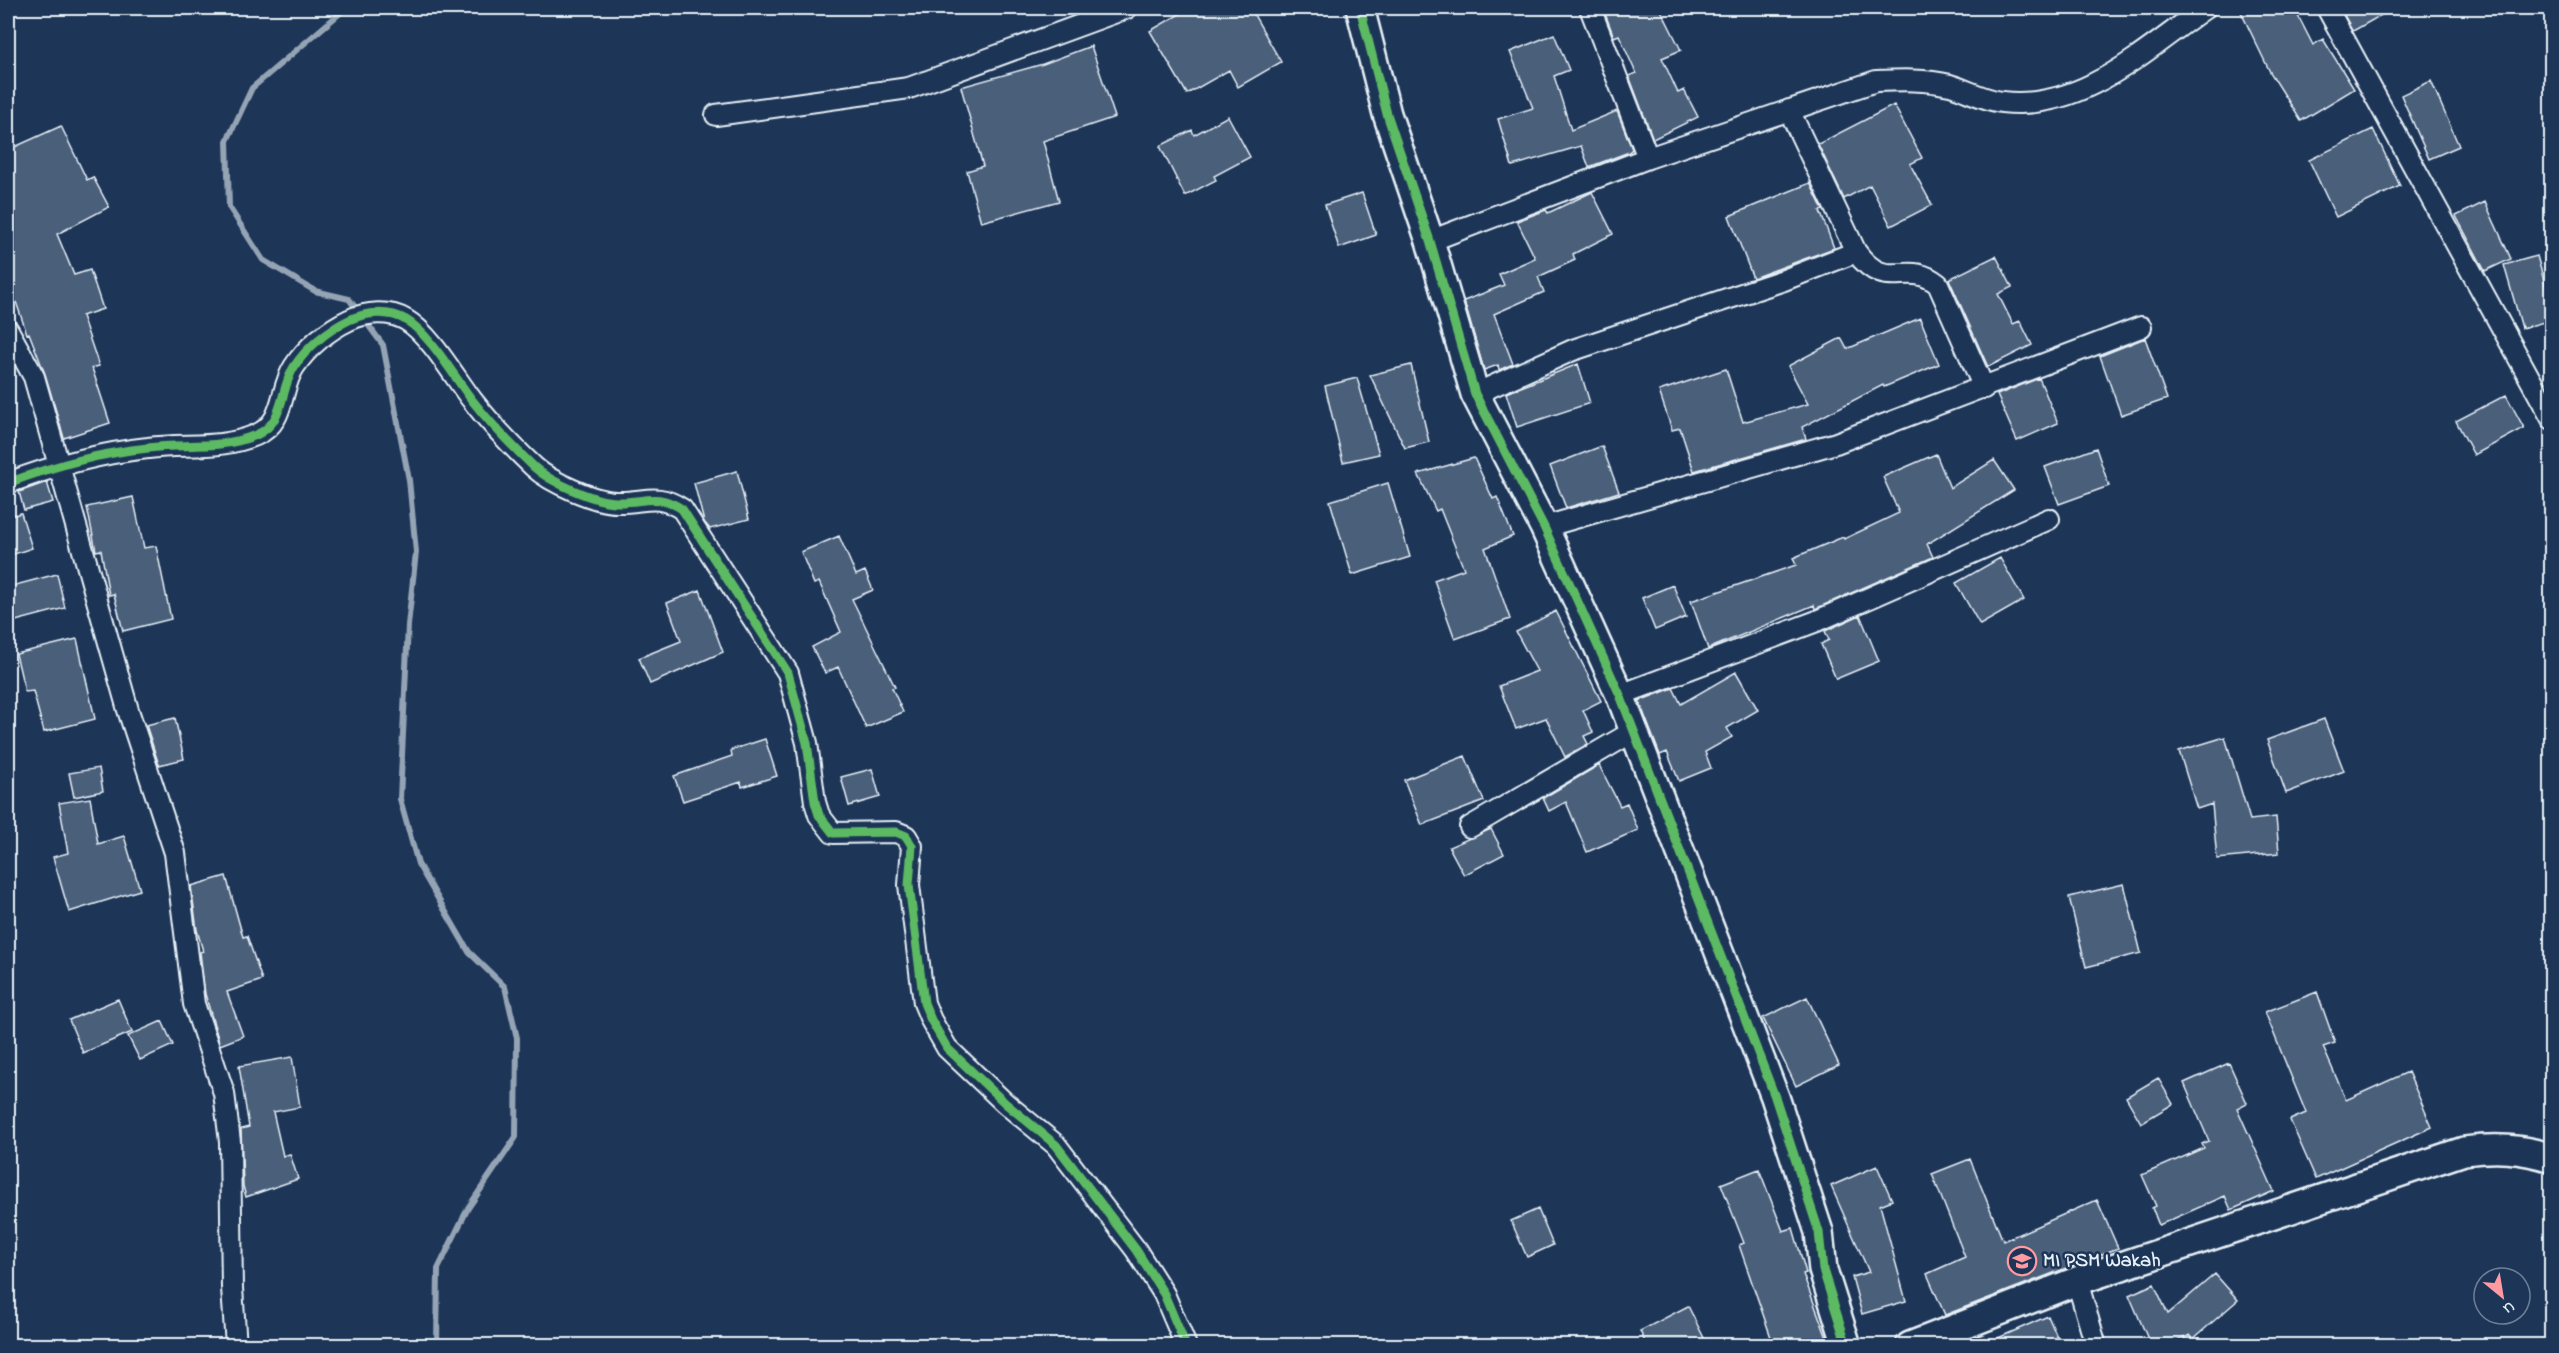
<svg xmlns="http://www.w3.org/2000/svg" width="2559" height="1353" font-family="'Indie Flower',sans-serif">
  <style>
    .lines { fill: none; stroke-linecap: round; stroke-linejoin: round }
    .stream { stroke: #95a4b5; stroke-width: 6 }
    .building { fill: #495e7a; stroke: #e8f1f8; stroke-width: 1.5 }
    .street-casing { stroke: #e8f1f8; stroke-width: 24 }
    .secondary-casing { stroke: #e8f1f8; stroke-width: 32 }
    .street { stroke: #1d3557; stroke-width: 20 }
    .secondary { stroke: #1d3557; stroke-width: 27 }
    .cycleway-casing { stroke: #1d3557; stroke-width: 13 }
    .cycleway { stroke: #5cba63; stroke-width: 9 }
    .labels { text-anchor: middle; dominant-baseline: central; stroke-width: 5; stroke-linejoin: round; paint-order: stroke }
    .poi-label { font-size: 20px; font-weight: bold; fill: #e8f1f8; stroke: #1d3557; text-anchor: start }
  </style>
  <rect width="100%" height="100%" fill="#1d3557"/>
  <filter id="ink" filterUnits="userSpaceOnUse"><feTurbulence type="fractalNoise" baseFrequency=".0167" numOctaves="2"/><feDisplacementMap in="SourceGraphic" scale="12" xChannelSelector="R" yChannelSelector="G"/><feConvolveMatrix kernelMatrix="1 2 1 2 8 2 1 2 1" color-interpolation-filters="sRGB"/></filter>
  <g filter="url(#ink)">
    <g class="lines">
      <path class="stream" d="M346,8L252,88L227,141L229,207L263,260L315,291L349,299L383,345L409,480L416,552L408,625L400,799L418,864L469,952L505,987L517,1038L516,1137L468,1208L438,1269L437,1346"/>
    </g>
    <path class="building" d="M1190,8H1250L1281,62L1238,87L1229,70L1187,94L1150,31Z
      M1613,8H1660L1681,50L1662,58L1678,93L1684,90L1698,117L1653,139L1629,76L1636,73L1619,35L1614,37L1604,11Z
      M2239,8H2294L2313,45L2323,39L2354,89L2301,121L2270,72Z
      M2340,8H2394L2353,31Z
      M1554,34L1569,70L1554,76L1571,130L1617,111L1632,149L1629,152L1589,167L1581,146L1512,166L1498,119L1533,108L1510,52Z
      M1091,46L1115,117L1043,141L1059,201L981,222L967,171L983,166L961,87L1043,64Z
      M2431,81L2459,146L2429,159L2401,95Z
      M1894,105L1922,158L1910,164L1932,205L1891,226L1870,185L1844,199L1818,144Z
      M1228,116L1250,157L1214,176L1216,180L1185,196L1160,146L1192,130L1194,135Z
      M61,126L87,180L93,177L109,207L57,234L74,275L90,270L103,309L82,316L99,366L92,368L110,423L64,438L45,374L29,333L27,334L12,290L8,292V197L13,194L8,182V150Z
      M2373,129L2400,186L2336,217L2309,160Z
      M1810,183L1823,210L1820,211L1834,248L1753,278L1729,216Z
      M1592,192L1613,234L1573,254L1575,260L1538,277L1544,292L1494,314L1513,364L1499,370L1498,365L1484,370L1464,301L1504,285L1499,274L1535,258L1517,221L1546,210L1548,213Z
      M1362,193L1376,235L1339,248L1325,205Z
      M2485,202L2511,259L2485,271L2456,216Z
      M1996,256L2012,287L1998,294L2013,324L2020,321L2032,345L1988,367L1949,279Z
      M2537,256L2552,309V320L2522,328L2504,265Z
      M1920,318L1939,364L1884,387L1883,385L1802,427L1806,439L1694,471L1680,428L1672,430L1659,391L1726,369L1743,422L1808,404L1788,366L1841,338L1847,349Z
      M2145,338L2167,399L2121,415L2100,356Z
      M1578,364L1590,403L1517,427L1506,393Z
      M1411,365L1429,442L1405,448L1370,375Z
      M1357,378L1379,454L1343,462L1325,386Z
      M2039,378L2058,423L2017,441L1997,395Z
      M2506,395L2524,428L2474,455L2456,421Z
      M1602,446L1619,492L1566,508L1550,466Z
      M2096,448L2109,486L2059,504L2045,467Z
      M1936,454L1950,488L1994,460L2014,490L1927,544L1933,557L1815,609L1814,605L1708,649L1691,601L1796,565L1793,558L1843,537L1844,539L1899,513L1883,477Z
      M1474,458L1493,499L1497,497L1513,536L1485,548L1510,619L1455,639L1434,580L1464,569L1440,509L1436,511L1418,474Z
      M737,471L749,519L710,529L704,522L694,483Z
      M47,482L53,502L24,510L19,492Z
      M1388,483L1410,557L1352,575L1330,501Z
      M133,497L144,548L156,546L171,619L123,631L114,594L109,595L101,550L96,551L87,507Z
      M21,513L32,548L8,556V517Z
      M839,536L856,575L865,571L873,590L852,599L895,687L892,688L903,712L866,728L838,667L825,673L812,647L841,632L819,582L814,584L801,552Z
      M2000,558L2024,600L1980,625L1956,583Z
      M57,574L65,608L8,623V587Z
      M1673,585L1686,617L1655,630L1642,598Z
      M700,590L723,652L650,684L639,658L681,641L667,603Z
      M1556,611L1601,701L1583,710L1593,732L1584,736L1588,744L1565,757L1546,718L1516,729L1499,686L1537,671L1516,632Z
      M1860,615L1879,661L1836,679L1821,644L1829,640L1825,631Z
      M77,639L95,719L44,732L33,691L25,692L16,654Z
      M1736,672L1758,710L1727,728L1732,737L1705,752L1711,768L1679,781L1667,752L1660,755L1639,701L1673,688L1681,704Z
      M175,718L184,759L159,765L146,725Z
      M2324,719L2344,771L2286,793L2267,740Z
      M2225,737L2250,820L2276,817L2279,853L2217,859L2212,804L2197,809L2179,751Z
      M765,739L777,776L742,787L741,782L683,801L674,776L732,756L731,750Z
      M1465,756L1484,801L1422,825L1404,780Z
      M1599,765L1620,806L1627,803L1638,830L1587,852L1566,802L1549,811L1543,798Z
      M99,768L103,791L74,797L69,773Z
      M872,769L880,797L849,806L841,777Z
      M90,798L98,844L124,836L140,890L69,912L53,857L68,853L59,803Z
      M1491,829L1504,854L1464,875L1449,847Z
      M226,876L243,937L247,936L262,980L227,992L243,1036L220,1045L205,994L200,952L203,951L197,930L191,886Z
      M2124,884L2141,953L2086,967L2069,897Z
      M2317,992L2335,1043L2323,1047L2346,1100L2408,1072L2432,1127L2316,1179L2290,1120L2306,1113L2265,1012Z
      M1807,997L1839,1065L1796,1086L1763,1018Z
      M118,999L132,1032L83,1053L69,1020Z
      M162,1021L173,1045L140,1060L128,1036Z
      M292,1057L300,1107L273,1112L283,1156L290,1154L298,1179L246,1197L243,1186L241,1129L249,1127L239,1066Z
      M2229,1063L2247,1103L2237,1108L2274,1191L2231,1210L2225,1196L2159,1225L2152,1208L2156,1206L2142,1175L2204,1148L2202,1144L2209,1141L2184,1083Z
      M2158,1078L2173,1104L2141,1123L2126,1097Z
      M1970,1159L2003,1241L2097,1200L2118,1248L1945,1315L1927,1274L1965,1257L1932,1174Z
      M1877,1166L1892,1200L1880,1205L1906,1301L1862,1314L1852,1277L1869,1272L1831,1186Z
      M1759,1169L1783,1231L1793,1228L1806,1273L1803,1274L1830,1346H1774L1739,1245L1744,1243L1721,1184Z
      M1538,1209L1553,1245L1527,1257L1511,1221Z
      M2215,1274L2238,1300L2193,1339L2190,1335L2167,1346H2151L2129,1295L2154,1284L2168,1314Z
      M1688,1306L1708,1346H1647L1640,1331Z
      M2048,1316L2061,1346H1980Z"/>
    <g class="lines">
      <g class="street-casing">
        <path id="street" d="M1590,8L1648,158
          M2327,8L2552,419
          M1789,110L1856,252C1888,295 1906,258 1938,284L1984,388
          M716,115L909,88L1127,8
          M1430,241L1648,158L1876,81C1901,80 1925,79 1950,85C1967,90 1984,100 2002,102C2081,112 2145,50 2205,8
          M8,330L34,377L128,710L175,853L194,1004L224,1093L230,1142L232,1288L236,1346
          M1475,394L1573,350L1784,280L1856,252
          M8,483C53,466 100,453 148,448C185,443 220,450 256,435C286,422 279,390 294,367C307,347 328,330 349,320C366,312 389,310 406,320C430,334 455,378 472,400C490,423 513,447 534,467C550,482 595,502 617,502C644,503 656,492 682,509L788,673L807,743L815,802L819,815L833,833L896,832L906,836L912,846L909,885L924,1003L931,1020L947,1048L1005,1103L1056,1145L1136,1250L1164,1294L1186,1346
          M1544,527L1836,443L2141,327
          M1620,695L1817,621L2049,519
          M1470,827L1634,731
          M2077,1281L2096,1346"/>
      </g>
      <g class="secondary-casing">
        <path id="secondary" d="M1360,8L1387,114L1430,241L1475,394L1544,527L1620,695L1775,1097L1819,1232L1823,1270L1847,1346
          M1910,1346L2077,1281L2464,1151C2495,1147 2521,1148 2552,1158"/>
      </g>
      <use href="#street" class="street"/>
      <use href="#secondary" class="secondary"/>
      <g class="cycleway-casing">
        <path id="cycleway" d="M1360,8L1387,114L1430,241L1475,394L1544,527L1620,695L1775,1097L1819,1232L1823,1270L1847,1346
          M8,483C53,466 100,453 148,448C185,443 220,450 256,435C286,422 279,390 294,367C307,347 328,330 349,320C366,312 389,310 406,320C430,334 455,378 472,400C490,423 513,447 534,467C550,482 595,502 617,502C644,503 656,492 682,509L788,673L807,743L815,802L819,815L833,833L896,832L906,836L912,846L909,885L924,1003L931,1020L947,1048L1005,1103L1056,1145L1136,1250L1164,1294L1186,1346"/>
      </g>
      <use href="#cycleway" class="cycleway"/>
    </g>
  </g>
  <defs>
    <g id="school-ring" transform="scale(1.5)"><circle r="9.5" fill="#1d3557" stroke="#ff9aa2" stroke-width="1.5"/><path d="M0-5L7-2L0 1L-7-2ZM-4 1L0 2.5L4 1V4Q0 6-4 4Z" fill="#ff9aa2"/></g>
  </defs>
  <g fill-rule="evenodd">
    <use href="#school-ring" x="2022" y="1261"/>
  </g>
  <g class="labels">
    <g class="poi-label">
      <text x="2043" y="1261">MI PSM Wakah</text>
    </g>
  </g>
  <rect width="2559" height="1353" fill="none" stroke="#1d3557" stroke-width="30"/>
  <rect x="15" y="15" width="2529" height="1323" fill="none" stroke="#e8f1f8" stroke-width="2" filter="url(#ink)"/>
  <g transform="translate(2502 1296) rotate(150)"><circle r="28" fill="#1d3557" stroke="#6e8097" stroke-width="1.5"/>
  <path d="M0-4.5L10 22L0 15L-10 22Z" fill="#ff9aa2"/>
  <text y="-9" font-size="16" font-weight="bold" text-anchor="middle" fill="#e8f1f8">U</text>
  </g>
</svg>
